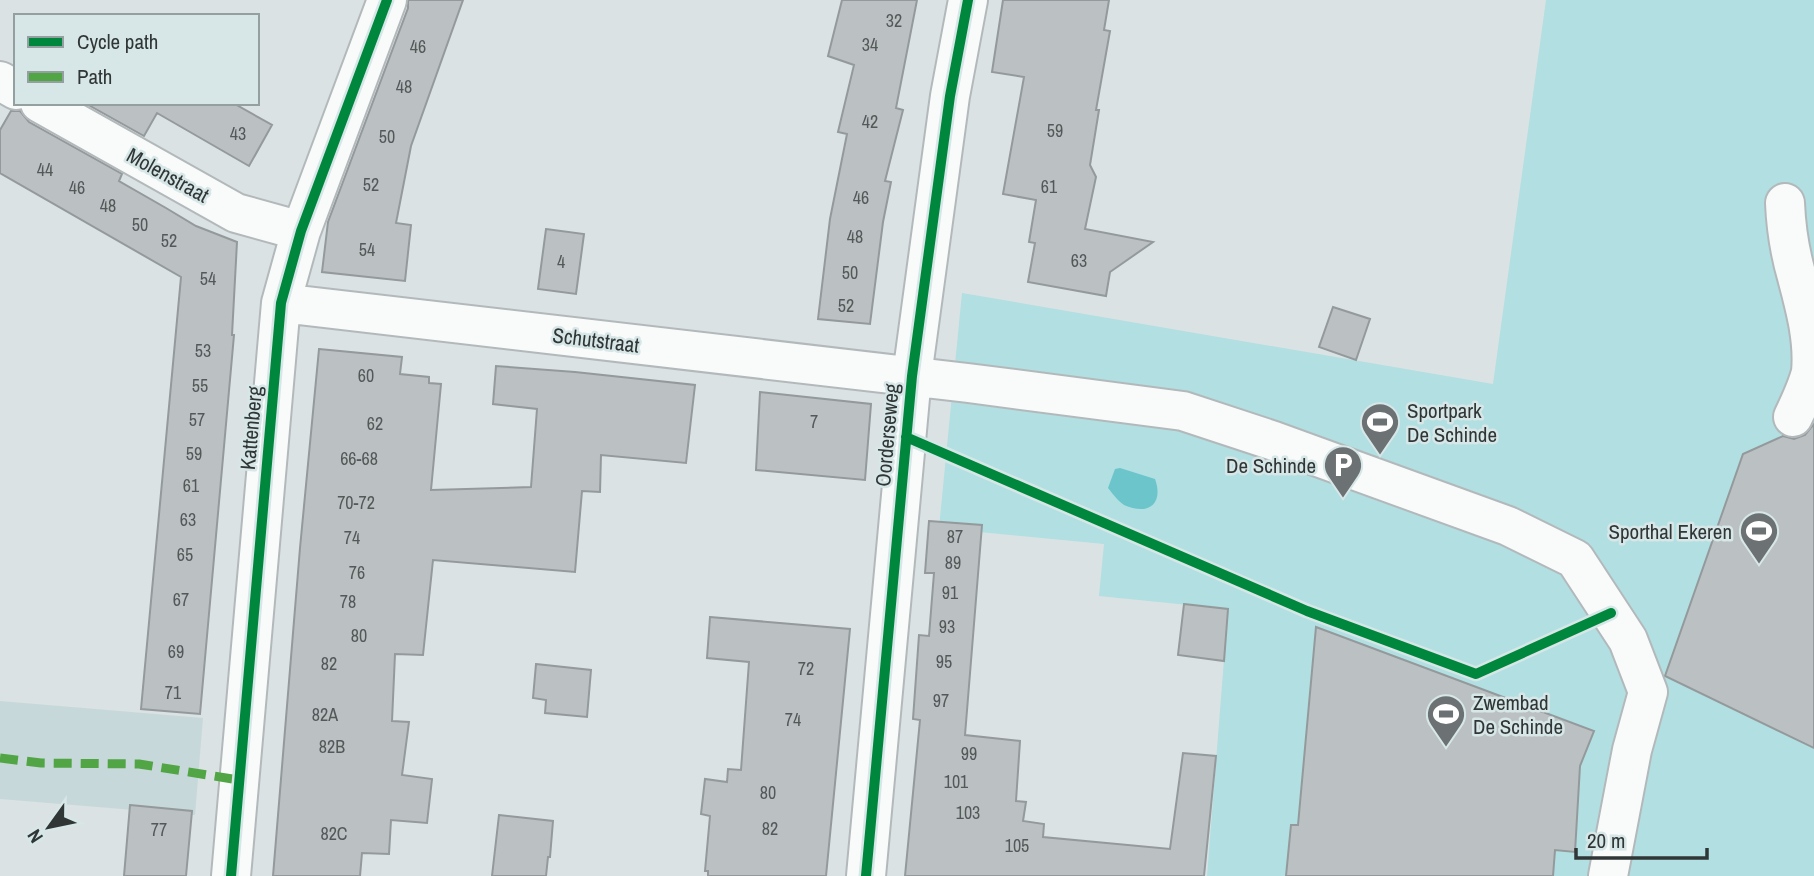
<svg xmlns="http://www.w3.org/2000/svg" width="1814" height="876" font-family="'Archivo Narrow',sans-serif">
  <style>
    .built { fill: #c7d8da }
    .green { fill: #b1dfe2 }
    .water { fill: #6bc5cb }
    .building { fill: #bbc1c2; stroke: #949a9b; stroke-width: 2 }
    .lines { fill: none; stroke-linecap: round; stroke-linejoin: round }
    .minor-casing { stroke: #b3b9bb; stroke-width: 42 }
    .minor { stroke: #f9fbfb; stroke-width: 38 }
    .quiet { stroke: #52a544; stroke-width: 9; stroke-dasharray: 18 9; stroke-linecap: butt }
    .cycleway-casing { stroke: #d7e6e7; stroke-width: 15 }
    .cycleway { stroke: #00873e; stroke-width: 10 }
    .labels { text-anchor: middle; dominant-baseline: central; stroke-width: 5; stroke-linejoin: round; paint-order: stroke }
    .number-label { font-size: 18px; fill: #535959 }
    .street-label { font-size: 21px; fill: #303636; stroke: #d7e6e7 }
    .poi-label { font-size: 21px; fill: #303636; stroke: #d7e6e7; text-anchor: start }
  </style>
  <rect width="100%" height="100%" fill="#dae2e4"/>
  <path class="built" d="M0,701L203,718L195,815L0,799Z"/>
  <path class="green" d="M1546,0H1814V876H1207L1228,609L1099,596L1104,544L939,528L962,293L1493,384Z"/>
  <path class="water" d="M1120,468L1155,479C1164,504 1148,516 1124,505C1118,501 1113,494 1108,488L1115,469Z"/>
  <path class="building" d="M408,0H463L411,146L396,223L411,225L405,281L322,272L328,222L408,8Z
    M842,0H917L896,108L903,110L885,181L891,182L883,222L870,324L818,319L830,219L847,134L838,132L854,65L828,56Z
    M1003,0H1109L1104,30L1110,31L1096,110H1099L1090,165L1096,177L1085,229L1153,242L1110,272L1106,296L1028,282L1035,243L1029,242L1036,200L1003,194L1024,77L992,72Z
    M85,103H233L272,125L249,166L157,113L144,136Z
    M11,111H20L29,122L122,174L119,181L166,208L196,226L237,242L232,335H234L200,714L141,709L181,277L0,173V130Z
    M546,229L584,234L576,294L538,289Z
    M1333,307L1370,319L1356,360L1319,347Z
    M319,349L402,357L400,374L429,377V383L441,384L431,490L531,487L537,409L493,404L496,366L575,372L695,385L686,463L601,455L600,492L582,491L575,572L433,560L423,655L395,654L392,721L409,722L402,775L432,779L427,823L391,820L389,854L362,853L360,876H273L300,548Z
    M760,392L871,404L865,480L756,470Z
    M1814,424V748L1665,676L1743,454L1783,436L1794,439L1805,435Z
    M929,521L982,525L965,735L1020,741L1016,801L1026,802L1023,821L1044,824L1043,837L1170,849L1183,753L1216,756L1204,876H905L920,720L913,719L919,635L929,636L934,573H925Z
    M1184,604L1228,609L1224,661L1178,655Z
    M710,617L850,629L826,876H708V871H705L710,816L701,814L705,779L727,782L728,769L741,770L749,662L707,658Z
    M1316,627L1594,731L1580,766L1575,852L1555,850L1553,876H1286L1291,825H1298Z
    M536,664L591,670L587,717L545,713L546,700L533,698Z
    M130,805L192,811L186,876H124Z
    M499,815L553,821L550,857H548L546,876H492Z"/>
  <g class="lines">
    <g class="minor-casing">
      <path id="minor" d="M0,81L16,90
        M40,103L236,213L301,231
        M1785,203C1786,227 1790,253 1797,277C1805,307 1814,340 1811,372C1807,388 1800,402 1793,417
        M281,303L968,383L1183,411L1274,441L1508,526L1575,559L1628,640L1648,692L1632,750L1608,876
        M231,876L281,303L301,231L387,0
        M866,876L912,376L950,96L968,0"/>
    </g>
    <use href="#minor" class="minor"/>
    <path class="quiet" d="M0,758L41,763L139,764L239,780"/>
    <g class="cycleway-casing">
      <path id="cycleway" d="M906,437L1307,611L1476,674L1611,613
        M231,876L281,303L301,231L387,0
        M866,876L912,376L950,96L968,0"/>
    </g>
    <use href="#cycleway" class="cycleway"/>
  </g>
  <defs>
    <g id="stadium-pin" transform="scale(2.0125)"><path d="M0 17L-7.5 6A9.5 9.5 0 1 1 7.5 6Z" fill="#6c7273" stroke="#d7e6e7"/><path d="M0-5a6.5 5 0 1 0 0 10a6.5 5 0 1 0 0-10ZM-3.5-1.8h7v3.6h-7Z" fill="#fff"/></g>
    <g id="parking-pin" transform="scale(2.0125)"><path d="M0 17L-7.5 6A9.5 9.5 0 1 1 7.5 6Z" fill="#6c7273" stroke="#d7e6e7"/><path d="M-3.5-5.5H1a3.5 3.5 0 0 1 0 7H-1V5.5H-3.5ZM-1-3.4V-.6H.8a1.4 1.4 0 0 0 0-2.8Z" fill="#fff"/></g>
  </defs>
  <g fill-rule="evenodd">
    <use href="#stadium-pin" x="1380" y="422"/>
    <use href="#parking-pin" x="1343" y="465"/>
    <use href="#stadium-pin" x="1759" y="531"/>
    <use href="#stadium-pin" x="1446" y="714"/>
  </g>
  <g class="labels">
    <g class="number-label">
      <text x="894" y="20">32</text>
      <text x="870" y="44">34</text>
      <text x="418" y="46">46</text>
      <text x="404" y="86">48</text>
      <text x="870" y="121">42</text>
      <text x="1055" y="130">59</text>
      <text x="238" y="133">43</text>
      <text x="387" y="136">50</text>
      <text x="45" y="169">44</text>
      <text x="371" y="184">52</text>
      <text x="1049" y="186">61</text>
      <text x="77" y="187">46</text>
      <text x="861" y="197">46</text>
      <text x="108" y="205">48</text>
      <text x="140" y="224">50</text>
      <text x="855" y="236">48</text>
      <text x="169" y="240">52</text>
      <text x="367" y="249">54</text>
      <text x="1079" y="260">63</text>
      <text x="561" y="261">4</text>
      <text x="850" y="272">50</text>
      <text x="208" y="278">54</text>
      <text x="846" y="305">52</text>
      <text x="203" y="350">53</text>
      <text x="366" y="375">60</text>
      <text x="200" y="385">55</text>
      <text x="197" y="419">57</text>
      <text x="814" y="421">7</text>
      <text x="375" y="423">62</text>
      <text x="194" y="453">59</text>
      <text x="359" y="458">66-68</text>
      <text x="191" y="485">61</text>
      <text x="356" y="502">70-72</text>
      <text x="188" y="519">63</text>
      <text x="955" y="536">87</text>
      <text x="352" y="537">74</text>
      <text x="185" y="554">65</text>
      <text x="953" y="562">89</text>
      <text x="357" y="572">76</text>
      <text x="950" y="592">91</text>
      <text x="181" y="599">67</text>
      <text x="348" y="601">78</text>
      <text x="947" y="626">93</text>
      <text x="359" y="635">80</text>
      <text x="176" y="651">69</text>
      <text x="944" y="661">95</text>
      <text x="329" y="663">82</text>
      <text x="806" y="668">72</text>
      <text x="173" y="692">71</text>
      <text x="941" y="700">97</text>
      <text x="325" y="714">82A</text>
      <text x="793" y="719">74</text>
      <text x="332" y="746">82B</text>
      <text x="969" y="753">99</text>
      <text x="956" y="781">101</text>
      <text x="768" y="792">80</text>
      <text x="968" y="812">103</text>
      <text x="770" y="828">82</text>
      <text x="159" y="829">77</text>
      <text x="334" y="833">82C</text>
      <text x="1017" y="845">105</text>
    </g>
    <g class="street-label">
      <text transform="translate(168 175) rotate(29)">Molenstraat</text>
      <text transform="translate(596 340) rotate(7)">Schutstraat</text>
      <text transform="translate(251 428) rotate(-85)">Kattenberg</text>
      <text transform="translate(887 435) rotate(-85)">Oorderseweg</text>
    </g>
    <g class="poi-label">
      <text x="1407" y="410">Sportpark<tspan x="1407" dy="24">De Schinde</tspan></text>
      <text x="1316" y="465" text-anchor="end">De Schinde</text>
      <text x="1732" y="531" text-anchor="end">Sporthal Ekeren</text>
      <text x="1473" y="702">Zwembad<tspan x="1473" dy="24">De Schinde</tspan></text>
    </g>
  </g>
  <rect x="14" y="14" width="245" height="91" fill="#d7e6e7" stroke="#94a0a0" stroke-width="2"/>
  <rect x="28" y="37" width="35" height="10" fill="#00873e" stroke="#94a0a0" stroke-width="2"/>
  <text x="77" y="49" font-size="21" fill="#303636">Cycle path</text>
  <rect x="28" y="72" width="35" height="10" fill="#52a544" stroke="#94a0a0" stroke-width="2"/>
  <text x="77" y="84" font-size="21" fill="#303636">Path</text>
  <g transform="translate(49 827) rotate(237)" stroke="#d7e6e7" stroke-width="5" paint-order="stroke">
  <path d="M0-5L12 26L0 18L-12 26Z" fill="#303636"/>
  <text y="-10" font-size="19" font-weight="bold" text-anchor="middle" fill="#303636">N</text>
  </g>
  <path d="M1576 848v10h131v-10" fill="none" stroke="#303636" stroke-width="3.5"/>
  <text x="1587" y="848" font-size="21" fill="#303636" stroke="#d7e6e7" stroke-width="5" paint-order="stroke">20 m</text>
</svg>
